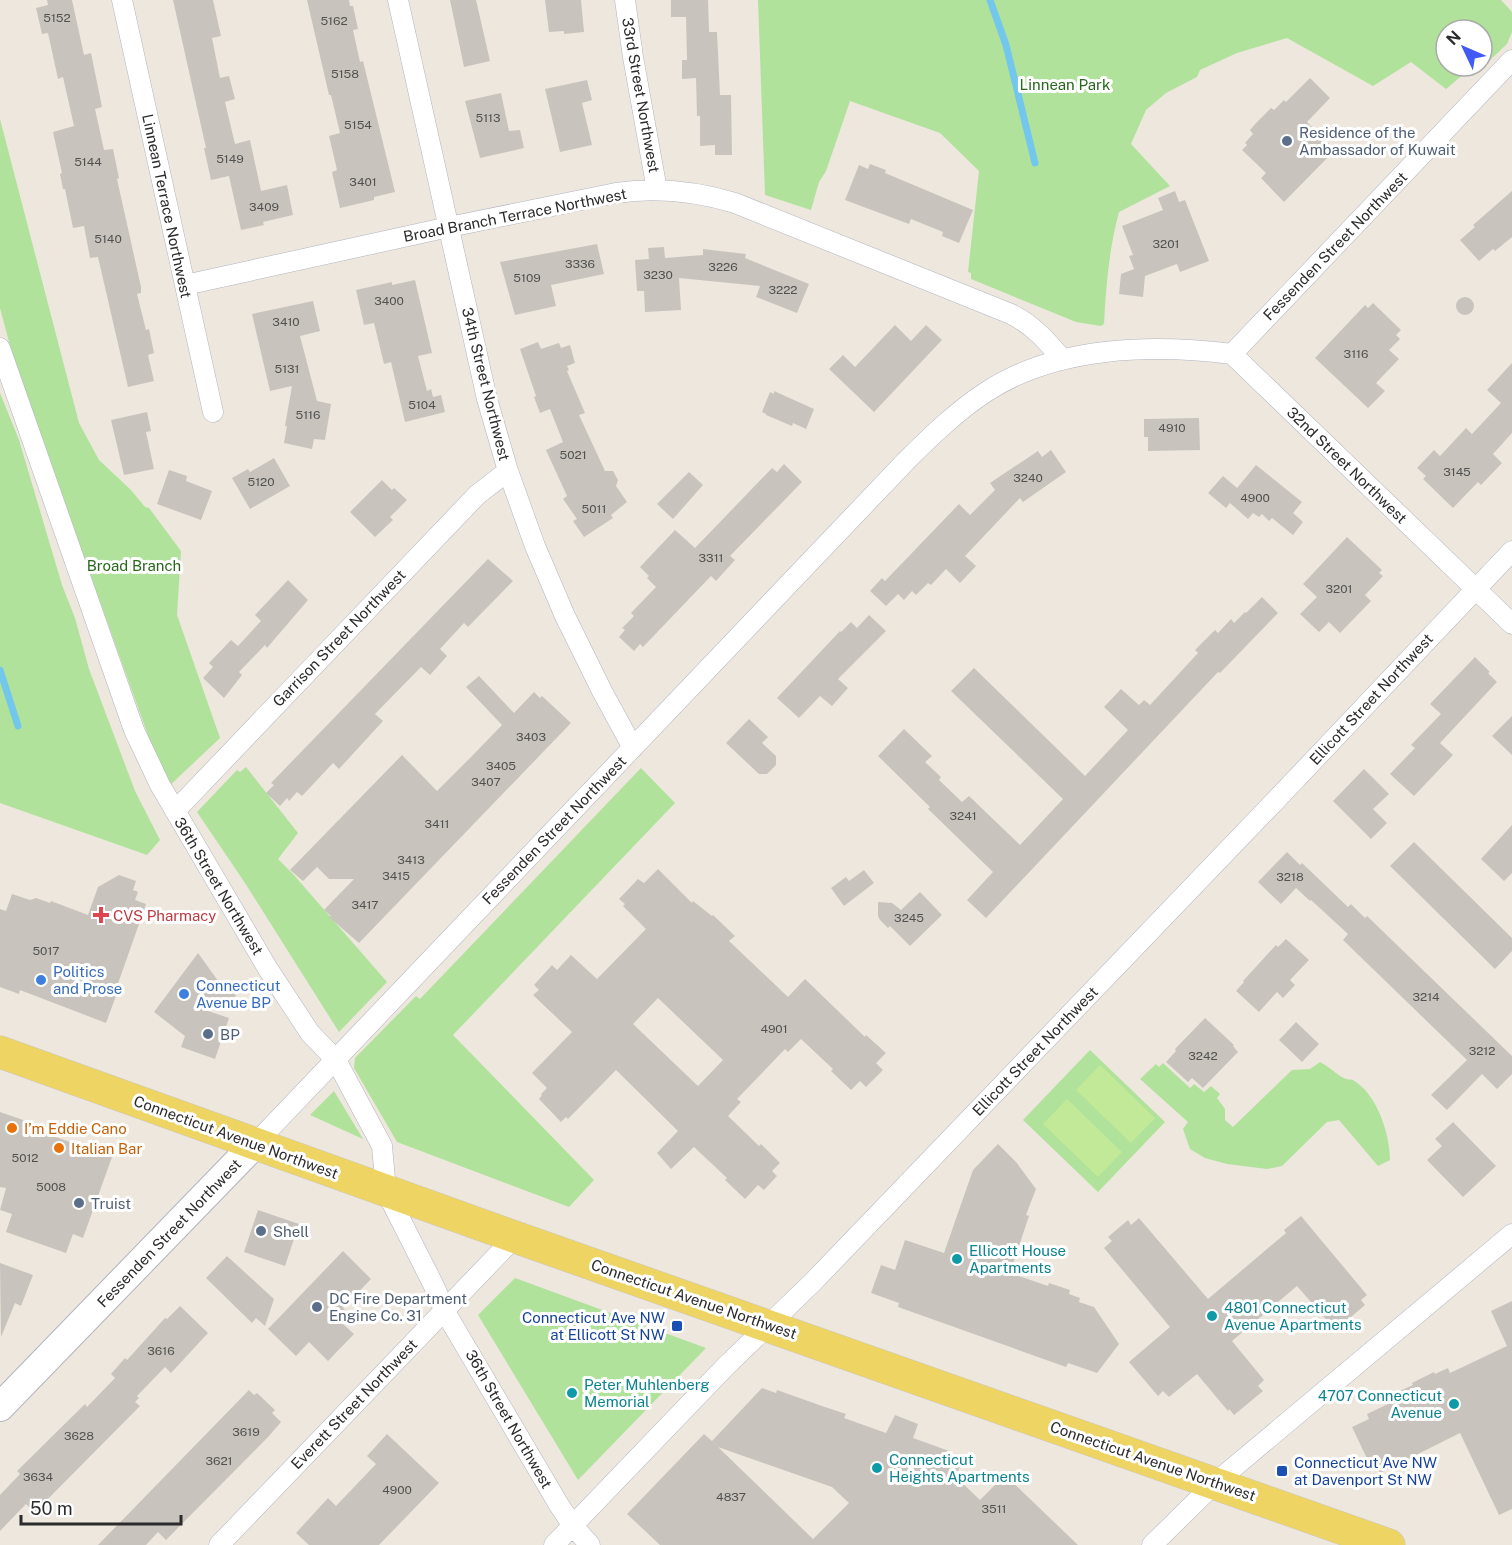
<svg xmlns="http://www.w3.org/2000/svg" width="1512" height="1545" font-family="'Public Sans',sans-serif">
  <style>
    .green { fill: #b0e29b; fill-rule: evenodd }
    .pitch { fill: #c2e997 }
    .lines { fill: none; stroke-linecap: round; stroke-linejoin: round }
    .stream { stroke: #73c6ec; stroke-width: 7 }
    .building { fill: #c8c4bd; fill-rule: evenodd }
    .street-casing { stroke: #b1b3be; stroke-width: 21 }
    .secondary-casing { stroke: #b1b3be; stroke-width: 30 }
    .primary-casing { stroke: #c8c8c8; stroke-width: 33 }
    .street { stroke: #fff; stroke-width: 20 }
    .secondary { stroke: #fff; stroke-width: 28 }
    .primary { stroke: #eed462; stroke-width: 32 }
    .service-dot { fill: #5c6f8a; stroke: #fff; stroke-width: 2 }
    .health-dot { fill: #e0444e; stroke: #fff; stroke-width: 2 }
    .shop-dot { fill: #3f7fe0; stroke: #fff; stroke-width: 2 }
    .food-dot { fill: #e8710a; stroke: #fff; stroke-width: 2 }
    .culture-dot { fill: #0f9aa8; stroke: #fff; stroke-width: 2 }
    .transit-dot { fill: #1a4fb4; stroke: #fff; stroke-width: 2 }
    .labels { text-anchor: middle; dominant-baseline: central; stroke-width: 6; stroke-linejoin: round; paint-order: stroke }
    .number-label { font-size: 12px; fill: #525150 }
    .park-label { font-size: 15px; fill: #28671c; stroke: #fff }
    .street-label { font-size: 15px; fill: #2b2b2b; stroke: #fff }
    .service-label { font-size: 15px; fill: #4e5e75; stroke: #fff; text-anchor: start }
    .health-label { font-size: 15px; fill: #be3a42; stroke: #fff; text-anchor: start }
    .shop-label { font-size: 15px; fill: #366cbe; stroke: #fff; text-anchor: start }
    .food-label { font-size: 15px; fill: #c56008; stroke: #fff; text-anchor: start }
    .culture-label { font-size: 15px; fill: #0d838f; stroke: #fff; text-anchor: start }
    .transit-label { font-size: 15px; fill: #164399; stroke: #fff; text-anchor: end }
  </style>
  <rect width="100%" height="100%" fill="#ede7de"/>
  <path class="green" d="M758,0H1501L1512,12V32L1507,44L1473,76L1465,73L1446,89L1411,62L1373,86L1287,38L1237,53L1200,70L1197,77L1166,93L1146,110L1131,144L1170,186L1119,212C1109,249 1106,286 1104,324L1101,326L1076,322L971,279V273L968,272L979,171L940,133L850,101L826,171L819,182L811,210L765,195ZM1446,30H1482V66H1446Z
    M0,119L79,423L99,460L131,490L145,507L149,508L181,551L177,615L220,738L167,788L16,368L0,308Z
    M0,393L19,440L62,585L75,618L89,669L135,791L160,840L147,855L0,803Z
    M246,767L298,833L278,859L293,874L387,982L339,1032L245,883L197,812L237,770L240,772Z
    M641,768L675,803L453,1035L594,1180L569,1207L397,1142L354,1068L355,1058L416,996L420,999Z
    M1090,1050L1165,1122L1098,1192L1023,1120Z
    M1320,1062C1330,1067 1337,1075 1344,1078C1347,1080 1350,1079 1353,1080C1377,1094 1390,1134 1390,1160L1378,1166L1339,1120L1327,1122L1282,1166L1267,1169L1227,1164L1205,1158L1190,1149L1183,1129L1188,1122L1140,1079L1156,1064L1159,1067L1163,1063L1190,1088L1194,1084L1204,1092L1211,1086L1220,1094L1217,1098L1225,1109V1120L1233,1127L1292,1070L1310,1069Z
    M334,1091L363,1139L310,1115Z
    M515,1278L706,1348L578,1480L478,1315Z"/>
  <path class="pitch" d="M1100,1065L1155,1118L1131,1143L1076,1090Z
    M1067,1099L1122,1152L1098,1177L1043,1124Z"/>
  <g class="lines">
    <path class="stream" d="M990,0L1006,45L1035,163
      M0,670L18,726"/>
  </g>
  <path class="building" d="M47,0H72L84,55L91,53L102,107L95,109L104,150L113,149L119,178L117,179L141,287V293L137,294L146,330L149,329L154,353L148,355L154,381L128,387L98,257L90,258L84,226L73,228L65,189H63L60,174L62,173L53,132L74,126L63,77L58,79L48,33L42,34L36,8L48,5Z
    M173,0H213L221,36L212,38L220,78L229,76L235,99L225,102L235,144L250,140L261,191L287,185L293,215L263,222L264,225L241,230L229,176L211,180L204,148H206Z
    M307,0H349L350,6H353L358,29L353,30L360,62L363,61L395,192L374,197V200L340,208L332,172L337,170L329,136L340,133L331,95H329Z
    M450,0H476L490,61L464,67Z
    M545,0H581L584,32L564,34V31L549,32Z
    M671,0H708L709,32H717L720,95H731L732,155H715V145L700,146V116H697L696,78L682,79V60H687L686,17H671Z
    M1310,78L1330,98L1307,122L1335,150L1284,202L1261,178L1266,173L1242,150L1247,145L1245,143L1253,134L1250,130L1257,122L1271,108L1274,110L1284,100L1286,102Z
    M587,80L592,100L582,103L592,145L560,152L545,89Z
    M501,93L509,131L520,130L524,148L480,158L465,101Z
    M870,164L886,170L885,173L973,210L959,243L942,236L943,232L911,219L909,224L845,200L859,165L868,169Z
    M1175,191L1179,202L1185,200L1209,261L1180,272L1177,264L1145,276L1143,297L1119,294L1121,274L1134,269L1129,256L1133,255L1122,226L1163,210L1158,198Z
    M1512,191V237L1495,251L1493,249L1479,261L1460,240L1475,227L1473,225Z
    M597,244L604,274L551,285L556,306L515,315L500,262Z
    M664,247L665,258L703,255V249L746,254L745,258L809,284L797,313L756,297L760,286L679,278L681,310L645,312L644,291H637L635,260L649,259L648,248Z
    M415,280L432,353L418,356L427,391L431,389L433,397L441,395L445,412L405,422L391,362L384,364L374,323L364,325L356,290L392,282V285Z
    M1456 306a9 9 0 1 1 18 0a9 9 0 1 1-18 0Z
    M313,301L320,331L300,336L317,401L331,404L325,440L314,439L312,449L284,443L287,426H285L292,386L270,391L252,314Z
    M1373,303L1401,330L1396,335L1400,339L1389,350L1399,359L1376,383L1385,391L1368,408L1315,358L1365,305L1368,308Z
    M895,325L911,341L926,325L942,340L874,412L829,369L843,355L855,367Z
    M538,342L541,349L559,343L561,348L570,345L575,363L567,366L569,370L567,371L585,413L579,415L605,471H613L618,480L616,486L627,502L611,515L613,518L584,537L573,521L577,519L563,499L567,496L546,450L563,442L550,409L540,413L534,397L536,396L520,349Z
    M1512,363V433L1493,454L1502,463L1481,485L1478,482L1453,508L1423,479L1426,476L1417,468L1434,450L1440,456L1466,428L1472,434L1501,403L1487,390Z
    M774,391L814,409L806,429L793,423L792,426L766,415V414L762,412L770,392L774,394Z
    M147,412L151,431L146,432L154,469L124,475L111,420Z
    M1199,418L1200,450L1148,451V437H1144V419Z
    M1051,450L1066,472L1023,502L1020,498L965,556L976,566L960,583L946,569L931,585L928,583L916,595L912,591L904,600L898,594L886,606L870,591L882,578L885,581L959,504L970,515L995,490L990,483L1038,451L1042,457Z
    M274,458L290,486L250,509L232,478L248,469L250,472Z
    M784,464L802,482L730,556L735,560L716,581L711,576L643,647L640,644L634,651L619,637L625,630L622,628L634,616L631,613L656,587L647,578L649,576L640,567L675,530L695,548L772,468L777,472Z
    M1256,465L1302,502L1293,513L1303,522L1293,535L1272,518L1269,521L1262,514L1259,517L1253,513L1248,519L1230,503L1226,508L1208,493L1223,476L1237,488Z
    M169,470L187,476L186,481L212,491L201,520L157,504Z
    M689,472L703,485L673,519L657,504Z
    M382,480L392,490L394,488L407,500L390,517L393,520L375,537L350,512Z
    M1347,537L1382,570L1379,573L1383,576L1365,595L1371,601L1340,633L1329,622L1319,632L1300,614L1317,597L1303,584Z
    M488,559L513,581L468,627L464,623L440,649L447,656L430,675L421,667L375,714L383,721L339,769L333,763L302,796L297,792L289,801L287,798L280,806L266,793L274,785L271,783Z
    M288,580L308,600L267,648L265,645L239,672L242,675L224,698L203,678L213,667L209,663L231,640L238,646L261,621L255,615Z
    M1262,597L1278,613L1220,673L1218,672L986,918L967,900L993,872L928,809L930,807L878,756L904,729L932,756L925,762L941,777L939,780L962,802L969,796L1020,845L1063,799L951,691L974,668L1085,776L1128,730L1104,707L1121,689L1139,705L1144,700L1150,705L1198,653L1195,650L1215,630L1218,633L1231,619L1234,623L1245,612L1246,613Z
    M869,615L886,631L838,679L848,688L832,706L820,696L799,718L777,698L840,631L841,632L851,622L857,628Z
    M1475,657L1490,672L1488,673L1497,682L1440,743L1453,755L1414,796L1390,774L1415,748L1411,745L1441,714L1430,704Z
    M479,676L514,713L534,692L540,698L542,696L571,723L359,943L329,917L331,916L324,910L354,879H329L317,867L303,881L290,870L402,755L437,791L474,754L502,725L466,687Z
    M1512,716V755L1492,736Z
    M749,719L768,737L762,743L776,756V765L767,774H759L726,743Z
    M1364,769L1389,794L1373,809L1387,823L1371,839L1333,801Z
    M1512,825V873L1504,881L1481,859Z
    M1414,842L1512,938V951L1495,969L1390,866Z
    M1287,852L1300,865L1302,863L1348,907L1351,904L1365,918L1367,916L1512,1056V1074L1497,1089L1482,1074L1447,1110L1431,1095L1467,1060L1343,940L1348,934L1311,900L1310,901L1296,888L1281,904L1258,882Z
    M658,869L692,903L693,901L712,916L713,915L735,936L729,941L788,997L805,979L865,1037L866,1035L886,1053L876,1063L883,1070L866,1087L860,1081L851,1090L831,1071L833,1069L801,1039L788,1052L785,1049L737,1099L741,1102L728,1116L759,1146L761,1144L780,1163L772,1171L777,1176L764,1190L758,1185L745,1199L725,1180L727,1178L694,1147L671,1169L657,1153L678,1131L616,1070L568,1119L566,1117L561,1122L539,1099L542,1095L541,1094L547,1088L532,1073L572,1032L533,995L539,990L534,985L552,965L557,970L571,955L597,979L646,929L623,906L625,904L619,899L638,879L644,883ZM658,998L723,1060L698,1086L633,1024Z
    M864,870L874,883L844,906L831,888L846,877L849,881Z
    M119,875L136,881L133,890L138,892L135,900L146,904L114,995L116,996L106,1023L20,990L19,994L0,987V909L6,911L12,894L30,900L36,898L50,903L51,901L88,915L98,887Z
    M920,892L942,915L910,946L890,926L888,928L880,920L878,916V902L892,903L901,910Z
    M1286,939L1309,960L1290,980L1295,985L1283,998L1277,992L1259,1012L1236,991L1244,982L1243,981L1276,945L1278,947Z
    M198,953L221,985L228,981L236,996L208,1011L229,1018L215,1059L181,1047L185,1036L154,1012Z
    M1205,1018L1234,1045L1233,1046L1238,1052L1203,1088L1192,1078L1188,1082L1166,1062L1176,1051L1175,1049Z
    M1296,1022L1319,1044L1302,1062L1279,1040Z
    M0,1112L29,1122L28,1127L112,1157L83,1238L73,1234L66,1253L6,1232L12,1214L0,1210L6,1188L0,1187Z
    M1453,1122L1496,1166L1463,1197L1427,1160L1442,1146L1435,1139Z
    M998,1144L1016,1162L1036,1189L1026,1215L1029,1216L1010,1273L1048,1286L1049,1283L1070,1290L1069,1294L1080,1298L1079,1302L1094,1307L1119,1344L1097,1373L1068,1363L1066,1367L898,1307L899,1303L871,1293L881,1265L895,1270L905,1240L944,1253L973,1170Z
    M258,1210L299,1224L285,1266L244,1252Z
    M1301,1216L1367,1295L1361,1300L1365,1305L1337,1329L1332,1324L1331,1325L1297,1286L1232,1341L1264,1380L1258,1386L1263,1391L1234,1415L1229,1409L1228,1411L1197,1374L1169,1397L1163,1391L1158,1396L1129,1362L1170,1327L1104,1248L1112,1241L1108,1237L1128,1220L1131,1225L1139,1218L1208,1299L1286,1233L1284,1230Z
    M343,1251L371,1279L343,1308L351,1316L343,1324L354,1334L328,1361L309,1342L296,1356L268,1329Z
    M227,1256L274,1299L265,1326L256,1318L252,1323L206,1278Z
    M0,1263L33,1275L21,1306L15,1303L1,1337Z
    M1512,1301V1509L1499,1515L1460,1433L1380,1473L1377,1467L1372,1469L1352,1427L1369,1419L1367,1414L1403,1397L1400,1391L1413,1385L1412,1383L1434,1372L1435,1374L1448,1368L1450,1373L1507,1346L1491,1311Z
    M180,1306L208,1333L171,1373L165,1367L137,1396L139,1398L135,1402L140,1406L35,1512L26,1504L0,1531V1495L20,1474L17,1471L85,1404L87,1407L115,1378L111,1374L125,1358L127,1360L165,1318L167,1319Z
    M762,1388L776,1393L777,1390L822,1406L846,1414L844,1418L886,1433L895,1415L918,1424L913,1438L952,1452L951,1456L962,1460L956,1477L980,1500L1005,1475L1078,1545H660L627,1514L704,1434L712,1441ZM718,1447L832,1487L849,1503L813,1539Z
    M249,1390L254,1395L257,1393L275,1410L272,1413L281,1422L269,1436L166,1540L158,1532L146,1545H98Z
    M387,1434L439,1483L379,1545H309L296,1533L328,1498L336,1506L376,1464L367,1456Z"/>
  <g class="lines">
    <g class="street-casing">
      <path id="street" d="M122,0L213,412
        M398,0L487,399L508,471L535,546L565,616L602,691L633,748
        M625,0L633,57L657,190
        M185,285L449,227L616,193C656,187 695,191 735,203L1011,314C1033,325 1047,341 1062,359
        M0,348L134,730L160,785L268,969L310,1033L336,1060L382,1146L386,1191L435,1288L444,1310L559,1505L573,1526L590,1545
        M1232,354L1512,60
        M175,811L477,495L508,471
        M255,1144L906,461C931,436 957,411 986,392C1056,346 1152,344 1232,354L1512,624
        M219,1545L515,1237
        M554,1545L726,1366L812,1283L1276,800L1512,551
        M1152,1545L1215,1483L1512,1234"/>
    </g>
    <g class="secondary-casing">
      <path id="secondary" d="M0,1407L255,1144"/>
    </g>
    <g class="primary-casing">
      <path id="primary" d="M0,1052L515,1237L1389,1545"/>
    </g>
    <use href="#street" class="street"/>
    <use href="#secondary" class="secondary"/>
    <use href="#primary" class="primary"/>
  </g>
  <g class="service-dot">
    <circle cx="1287" cy="141" r="6"/>
    <circle cx="208" cy="1034" r="6"/>
    <circle cx="79" cy="1203" r="6"/>
    <circle cx="261" cy="1231" r="6"/>
    <circle cx="317" cy="1307" r="6"/>
  </g>
  <path class="health-dot" d="M98 906h6v6h6v6h-6v6h-6v-6h-6v-6h6z"/>
  <g class="shop-dot">
    <circle cx="41" cy="980" r="6"/>
    <circle cx="184" cy="994" r="6"/>
  </g>
  <g class="food-dot">
    <circle cx="12" cy="1128" r="6"/>
    <circle cx="59" cy="1148" r="6"/>
  </g>
  <g class="culture-dot">
    <circle cx="957" cy="1259" r="6"/>
    <circle cx="1212" cy="1316" r="6"/>
    <circle cx="572" cy="1393" r="6"/>
    <circle cx="1454" cy="1404" r="6"/>
    <circle cx="877" cy="1468" r="6"/>
  </g>
  <g class="transit-dot">
    <rect x="671" y="1320" width="12" height="12" rx="3"/>
    <rect x="1276" y="1465" width="12" height="12" rx="3"/>
  </g>
  <g class="labels">
    <g class="number-label">
      <text x="57" y="18">5152</text>
      <text x="334" y="21">5162</text>
      <text x="345" y="74">5158</text>
      <text x="488" y="118">5113</text>
      <text x="358" y="125">5154</text>
      <text x="230" y="159">5149</text>
      <text x="88" y="162">5144</text>
      <text x="363" y="182">3401</text>
      <text x="264" y="207">3409</text>
      <text x="108" y="239">5140</text>
      <text x="1166" y="244">3201</text>
      <text x="580" y="264">3336</text>
      <text x="723" y="267">3226</text>
      <text x="658" y="275">3230</text>
      <text x="527" y="278">5109</text>
      <text x="783" y="290">3222</text>
      <text x="389" y="301">3400</text>
      <text x="286" y="322">3410</text>
      <text x="1356" y="354">3116</text>
      <text x="287" y="369">5131</text>
      <text x="422" y="405">5104</text>
      <text x="308" y="415">5116</text>
      <text x="1172" y="428">4910</text>
      <text x="573" y="455">5021</text>
      <text x="1457" y="472">3145</text>
      <text x="1028" y="478">3240</text>
      <text x="261" y="482">5120</text>
      <text x="1255" y="498">4900</text>
      <text x="594" y="509">5011</text>
      <text x="711" y="558">3311</text>
      <text x="1339" y="589">3201</text>
      <text x="531" y="737">3403</text>
      <text x="501" y="766">3405</text>
      <text x="486" y="782">3407</text>
      <text x="963" y="816">3241</text>
      <text x="437" y="824">3411</text>
      <text x="411" y="860">3413</text>
      <text x="396" y="876">3415</text>
      <text x="1290" y="877">3218</text>
      <text x="365" y="905">3417</text>
      <text x="909" y="918">3245</text>
      <text x="46" y="951">5017</text>
      <text x="1426" y="997">3214</text>
      <text x="774" y="1029">4901</text>
      <text x="1482" y="1051">3212</text>
      <text x="1203" y="1056">3242</text>
      <text x="25" y="1158">5012</text>
      <text x="51" y="1187">5008</text>
      <text x="161" y="1351">3616</text>
      <text x="246" y="1432">3619</text>
      <text x="79" y="1436">3628</text>
      <text x="219" y="1461">3621</text>
      <text x="38" y="1477">3634</text>
      <text x="397" y="1490">4900</text>
      <text x="731" y="1497">4837</text>
      <text x="994" y="1509">3511</text>
    </g>
    <g class="park-label">
      <text x="1065" y="84">Linnean Park</text>
      <text x="134" y="565">Broad Branch</text>
    </g>
    <g class="street-label">
      <text transform="translate(641 95) rotate(80)">33rd Street Northwest</text>
      <text transform="translate(167 206) rotate(78)">Linnean Terrace Northwest</text>
      <text transform="translate(515 215) rotate(-11)">Broad Branch Terrace Northwest</text>
      <text transform="translate(1335 246) rotate(-46)">Fessenden Street Northwest</text>
      <text transform="translate(486 384) rotate(76)">34th Street Northwest</text>
      <text transform="translate(1347 465) rotate(44)">32nd Street Northwest</text>
      <text transform="translate(339 638) rotate(-46)">Garrison Street Northwest</text>
      <text transform="translate(1371 699) rotate(-47)">Ellicott Street Northwest</text>
      <text transform="translate(554 830) rotate(-46)">Fessenden Street Northwest</text>
      <text transform="translate(219 886) rotate(59)">36th Street Northwest</text>
      <text transform="translate(1035 1051) rotate(-46)">Ellicott Street Northwest</text>
      <text transform="translate(236 1137) rotate(20)">Connecticut Avenue Northwest</text>
      <text transform="translate(169 1233) rotate(-46)">Fessenden Street Northwest</text>
      <text transform="translate(694 1299) rotate(19)">Connecticut Avenue Northwest</text>
      <text transform="translate(354 1404) rotate(-46)">Everett Street Northwest</text>
      <text transform="translate(509 1419) rotate(60)">36th Street Northwest</text>
      <text transform="translate(1153 1461) rotate(19)">Connecticut Avenue Northwest</text>
    </g>
    <g class="service-label">
      <text x="1299" y="132">Residence of the<tspan x="1299" dy="17">Ambassador of Kuwait</tspan></text>
      <text x="220" y="1034">BP</text>
      <text x="91" y="1203">Truist</text>
      <text x="273" y="1231">Shell</text>
      <text x="329" y="1298">DC Fire Department<tspan x="329" dy="17">Engine Co. 31</tspan></text>
    </g>
    <g class="health-label">
      <text x="113" y="915">CVS Pharmacy</text>
    </g>
    <g class="shop-label">
      <text x="53" y="971">Politics<tspan x="53" dy="17">and Prose</tspan></text>
      <text x="196" y="985">Connecticut<tspan x="196" dy="17">Avenue BP</tspan></text>
    </g>
    <g class="food-label">
      <text x="24" y="1128">I’m Eddie Cano</text>
      <text x="71" y="1148">Italian Bar</text>
    </g>
    <g class="culture-label">
      <text x="969" y="1250">Ellicott House<tspan x="969" dy="17">Apartments</tspan></text>
      <text x="1224" y="1307">4801 Connecticut<tspan x="1224" dy="17">Avenue Apartments</tspan></text>
      <text x="584" y="1384">Peter Muhlenberg<tspan x="584" dy="17">Memorial</tspan></text>
      <text x="1442" y="1395" text-anchor="end">4707 Connecticut<tspan x="1442" dy="17">Avenue</tspan></text>
      <text x="889" y="1459">Connecticut<tspan x="889" dy="17">Heights Apartments</tspan></text>
    </g>
    <g class="transit-label">
      <text x="665" y="1317">Connecticut Ave NW<tspan x="665" dy="17">at Ellicott St NW</tspan></text>
      <text x="1294" y="1462" text-anchor="start">Connecticut Ave NW<tspan x="1294" dy="17">at Davenport St NW</tspan></text>
    </g>
  </g>
  <g transform="translate(1464 48) rotate(314)"><circle r="28" fill="#ffffff" stroke="#aaaaaa" stroke-width="1.5"/>
  <path d="M0-4.5L10 22L0 15L-10 22Z" fill="#415af6"/>
  <text y="-9" font-size="16" font-weight="bold" text-anchor="middle" fill="#2b2b2b">N</text>
  </g>
  <path d="M21 1515v9h160v-9" fill="none" stroke="#2b2b2b" stroke-width="3"/>
  <text x="30" y="1515" font-size="18" fill="#2b2b2b" stroke="#ffffff" stroke-width="4.5" paint-order="stroke">50 m</text>
</svg>
